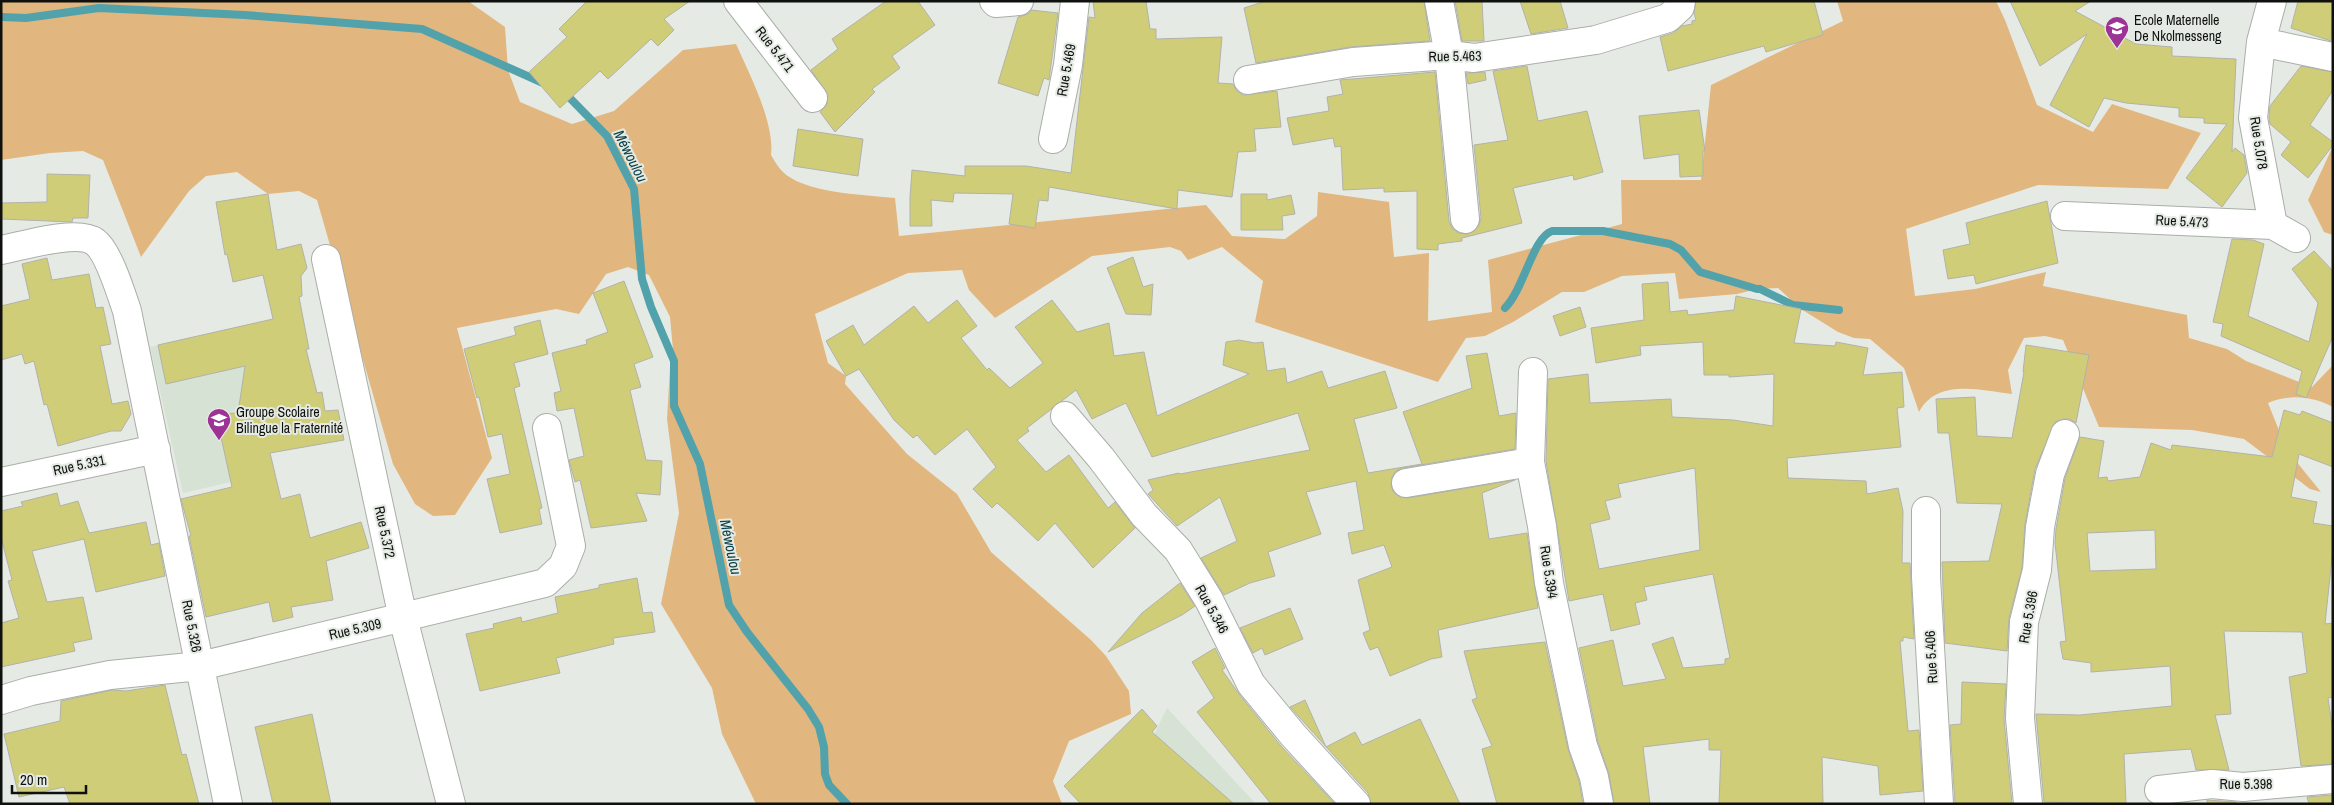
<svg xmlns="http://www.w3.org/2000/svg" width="2334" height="805" font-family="'Archivo Narrow',sans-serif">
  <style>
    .built { fill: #d6e2d4 }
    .green { fill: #e2b67f }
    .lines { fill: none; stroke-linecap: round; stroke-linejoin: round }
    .stream { stroke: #52a2ac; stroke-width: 8 }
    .building { fill: #d0cd79; stroke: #b2b2a9; fill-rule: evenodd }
    .minor-casing { stroke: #a9afa7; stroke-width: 30 }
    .minor { stroke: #fff; stroke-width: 28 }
    .labels { text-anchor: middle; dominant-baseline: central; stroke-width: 4; stroke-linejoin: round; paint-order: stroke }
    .poi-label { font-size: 14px; fill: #0f110f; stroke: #e5ebe4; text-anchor: start }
    .street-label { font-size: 14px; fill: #0f110f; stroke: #e5ebe4 }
    .water-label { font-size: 15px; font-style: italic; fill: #0b4148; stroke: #e5ebe4 }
  </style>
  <rect width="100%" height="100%" fill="#e5ebe4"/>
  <path class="built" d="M241,326L275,472L183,493L150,347Z
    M1167,708L1256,804H1120Z"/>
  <path class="green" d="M1,1H468L505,27L508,70L520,102L572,124L614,111L683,50L736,44C749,73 775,123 771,155C774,160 778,167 782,171C802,193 866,195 895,198L899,236L1206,205L1232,236L1285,239L1317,216L1318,192L1389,202L1394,257L1429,253L1428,321L1492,312L1488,260L1622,224L1621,180H1701L1711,85L1843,21L1837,1H1996L2005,20L2037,105L2093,132L2112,104L2201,133L2168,189L2038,185L1906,229L1915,296L1975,289L2046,272L2043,286L2187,315L2189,338L2227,349L2246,361L2312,387L2333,365V407C2312,396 2289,394 2268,403L2287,450L2321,492L2310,489L2244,439L2192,430L2099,427L2063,340L2045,336L2024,338L2008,370L2012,394C1980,390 1937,378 1919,412L1904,368L1870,339L1854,338L1838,332L1801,309L1778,288L1757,289L1737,294L1679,299L1675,273L1622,276L1584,292H1562L1513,322L1485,336L1466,338L1438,382L1255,322L1263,281L1222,247L1188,260L1181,251L1170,247L1092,256L995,318L969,290L962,270L908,273L815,314L828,363L846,376L845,384L907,454L957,494L991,552L1091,640L1106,656L1129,691L1131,714L1069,741L1053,781L1062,804H756L722,734L712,688L661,604L679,513L667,419L670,368L674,361L670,317L649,275L628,267L606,274L579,314L556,309L457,328L492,458L455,515L433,516L415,504L393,464L317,200L299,191L268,194L237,172L206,176L189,191L141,257L103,160L83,151L50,153L1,160Z
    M2333,146V235L2324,232L2308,200Z"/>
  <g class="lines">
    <path class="stream" d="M1,17L26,18L99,8L245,15L422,29L543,83
      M563,91L607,136L634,189L642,279L651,307L674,361V406L700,464L729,605L747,632L808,709L819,727L824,747L825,774L829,785L847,804
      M1760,289L1793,305L1839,310
      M1505,308C1524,289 1533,237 1552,231H1603L1670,244L1681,250L1700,272L1757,289"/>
  </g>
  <path class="building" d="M587,1H690L664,19L674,30L658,46L651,39L608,79L600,71L560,108L529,72L567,37L559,29Z
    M886,1H918L935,25L892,56L900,68L872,89L875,92L835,132L820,112L827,104L828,95L811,70L838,49L832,39Z
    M1093,1H1146L1150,29H1156V39L1222,37L1218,83L1233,84L1236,90L1243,95L1277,91L1281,127L1254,129L1256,151L1238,152L1232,197L1178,190L1177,209L1049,187L1048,201L1039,200L1035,228L1009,224L1013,194L954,193L953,202L931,200L932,226H910V197L912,170L965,176V166H1026L1071,173L1089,17L1095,18Z
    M1266,1H1424L1430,41L1350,47L1256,63L1244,8Z
    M1455,1H1482L1484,41H1462Z
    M1520,1H1560L1568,28L1531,34Z
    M1696,1H1814L1823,35L1766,52L1764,46L1668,71L1660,37L1673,33L1682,26L1692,24V21L1696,20L1694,13Z
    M2010,1H2091L2075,11L2136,44L2172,47V56L2236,59L2232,152L2235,148L2244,155L2247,173L2222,207L2186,178L2227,124L2204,123V118L2179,117V108L2126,103L2104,98L2089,127L2050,105L2087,34L2040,66Z
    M2298,1H2333L2331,41L2291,28Z
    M1031,10L1058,13L1049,80L1044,78L1038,96L998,83L1018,17L1028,14Z
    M1527,66L1538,121L1587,111L1603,172L1574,180L1573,175L1513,188L1522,223L1462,238V241L1438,244V250L1417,249V191L1384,192V188L1343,190L1341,146L1335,147L1333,138L1293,145L1287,118L1329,111L1327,97L1343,94L1340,80L1435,72L1449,221L1452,228L1458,233L1467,234L1474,231L1479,225L1481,218L1474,145L1508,140L1493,71Z
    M2301,66L2333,72V90L2310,125L2333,142V145L2308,178L2281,155L2291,142L2270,124L2269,117L2270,106Z
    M1485,72L1486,80L1468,84L1466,73Z
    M1699,110L1705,151H1703V176L1680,177L1679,154L1644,159L1639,116Z
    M798,129L863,139L858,176L793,166Z
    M47,174L90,175L88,218H73L72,222L1,219V203L47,202Z
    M268,194L277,250L301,244L307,268L301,276L302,296L299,297L309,349H306L317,393L322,392L325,411L338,410L344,440L270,453L281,499L300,494L310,538L361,522L369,548L326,561L333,600L291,607L293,617L273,622L269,602L206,617L189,536H191L181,499L232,487L216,414L238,413L245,366L166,384L158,345L273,319L263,275L233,282L227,254L225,255L216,202Z
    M1241,194H1267V200L1291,195L1295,214L1282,216L1283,230H1241Z
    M2047,201L2058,263L1976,284L1974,275L1948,279L1943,250L1970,244L1966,223Z
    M2232,239L2253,240L2264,244L2248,316L2309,342L2318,303L2292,269L2314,251L2333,271V336L2306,398L2296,394L2302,371L2221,336L2223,324L2213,322Z
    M1133,257L1143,287L1153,284L1151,315L1126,314L1107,268Z
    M47,258L52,280L89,274L96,308L103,307L111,344L100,346L112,404L128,401L131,414L121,431H111L58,446L47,404L44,405L34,361L25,364L22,354L1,360V306L30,299L22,264Z
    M624,281L653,357L634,364L641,387L630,390L646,460L662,461L660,495L636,493L647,521L591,528L580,480L575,482L569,460L584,456L574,408L557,411L554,393L561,391L552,353L587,344L586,340L608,332L593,293Z
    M1668,282L1670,312L1687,310L1688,315L1734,310L1736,296L1801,309L1794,343L1835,346L1836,342L1868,348L1863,375L1902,372L1904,407L1897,408L1901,447L1787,458L1788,478L1866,481L1867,494L1898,488L1903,511L1902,563H1910L1914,639L1903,637V641H1900L1908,731L1919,730L1923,791L1880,795L1878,766L1822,757L1823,804H1719L1721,750H1709V739L1643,747L1650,804H1614L1609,774L1598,742L1579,648L1613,640L1623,686L1666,679L1652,644L1673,637L1683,668L1725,664V659L1730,658L1713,574L1644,587L1647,600L1635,603L1640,624L1611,631L1603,594L1569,601L1546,461L1548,379L1588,374L1590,403L1671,399L1672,417L1733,420L1773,426L1774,374L1729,377V375H1704L1703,342L1640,346L1641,355L1596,363L1591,328L1644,320L1642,284ZM1695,468L1700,550L1599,569L1590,524L1610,519L1605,501L1621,497L1618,484Z
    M957,300L977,326L961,338L987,370L989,368L1010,388L1043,363L1015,327L1052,300L1077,332L1109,323L1114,356L1144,352L1157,416L1249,374L1223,365L1226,342L1239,340L1255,343L1263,342L1267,371L1285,368L1287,383L1322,371L1328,388L1385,371L1397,408L1354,419L1368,473L1422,464L1403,412L1472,388L1466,356L1487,353L1499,416L1516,413L1515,449L1403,468L1396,471L1392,477L1391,486L1394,493L1400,497L1408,498L1515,480L1482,493L1489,539L1527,533L1538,608L1438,630L1442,657L1431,659L1390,676L1378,647L1370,650L1363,633L1370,630L1358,580L1392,567L1384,545L1352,554L1348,533L1364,530L1356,481L1306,492L1321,534L1268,552L1275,576L1250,583L1224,595L1201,558L1237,541L1220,497L1177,526L1148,494L1153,490L1148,480L1179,473L1180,474L1310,450L1298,413L1152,457L1126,403L1092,419L1076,390L1027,428L1029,431L1017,440L1046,472L1069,455L1108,508L1115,502L1135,528L1093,568L1055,523L1038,541L1003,508L997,503L992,508L973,489L996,467L967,429L935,455L917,435L913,438L894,420L859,369L846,376L826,341L853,325L864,345L914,306L928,323Z
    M1580,307L1586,327L1560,336L1553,316Z
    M540,320L548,354L514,363L520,386L514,388L542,508L539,509L542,524L500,533L487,479L510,474L502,434L488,437L479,397L477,398L464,349L516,335L514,327Z
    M2026,345L2089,355L2076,423L2070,419H2063L2055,422L2035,469L2025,524L2022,568L2009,618L2007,651L1945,643L1942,562L1989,561L2002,504L1957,503L1949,433H1938L1936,399L1975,397L1977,436L2012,438L2024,372H2023Z
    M2284,410L2300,415L2302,411L2333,423V467L2299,454L2291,497L2317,502L2313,523L2333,526V548L2325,624L2333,623V697L2328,698L2333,732V764L2301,766L2289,677L2307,673L2302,632L2224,631L2231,714L2215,715L2229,770H2196L2191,749L2124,754L2126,804L2044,802L2036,714L2080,715L2172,706L2170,666L2091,672V663L2063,659L2060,642L2066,641L2055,543L2056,529L2065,478L2080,437L2104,441L2098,478L2107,477L2108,481L2140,477L2151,443L2171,450L2172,445L2272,457ZM2155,530L2156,569L2090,571L2087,533Z
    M57,493L60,506L78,501L89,533L146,522L151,545L159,543L165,576L96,592L84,539L32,551L47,602L83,597L92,639L73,643L75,651L1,667V623L19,618L8,581L12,580L1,537V511L23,506L21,502Z
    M637,578L643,613L652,612L655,632L613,638L614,644L556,658L560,673L480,691L466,634L494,628L493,624L521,617L522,622L558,613L555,597L599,588V585Z
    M1180,583L1195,606L1182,615L1108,652L1142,613Z
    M1290,608L1303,639L1265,655L1262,648L1253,653L1240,628Z
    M1545,642L1568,749L1579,781L1583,804H1497L1482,749L1492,746L1472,700L1477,698L1464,651Z
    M1215,648L1225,668L1222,670L1239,694L1281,746L1335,804H1271L1197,712L1214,698L1192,662Z
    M1962,682L2006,684L2004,719L2012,804H1955L1950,725L1961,724Z
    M165,685L182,755L186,754L199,804H70L64,787L19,797L4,734L60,721L61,701L112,690L126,691Z
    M1305,700L1326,747L1355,732L1362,745L1420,719L1460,804H1371L1368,793L1290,707Z
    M1142,709L1157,726L1152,732L1234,804H1081L1064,786Z
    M312,714L331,804H273L255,727Z
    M2333,795V804H2309L2307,797Z
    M2207,800L2236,802L2237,804H2207Z"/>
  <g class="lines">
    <g class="minor-casing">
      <path id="minor" d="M738,1L813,98
        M994,1L996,3L1019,1
        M1439,1L1449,55L1465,219
        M2272,1L2261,42L2253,118L2273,225
        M2261,42L2333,57
        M1248,80L1353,62L1449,55L1474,58L1596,40L1668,18L1680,7L1681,1
        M1053,139L1068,65L1075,1
        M2065,216L2273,225L2296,238
        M1,250C22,246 78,229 95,242C108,251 122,296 127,311L228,804
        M326,259L403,618L451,804
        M1065,416L1101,458L1144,515L1178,550L1209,600L1251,684L1293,735L1356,804
        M1530,462L1533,372
        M1,482L156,449
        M1406,483L1530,462L1542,526L1549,583L1583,746L1594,777L1599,804
        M1926,511V577L1939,804
        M1,700L31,691L110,675L200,666L545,583L563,566L571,546L547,428
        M2159,790L2212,784L2243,787L2333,779
        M2028,804L2020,718L2024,622L2037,570L2040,527L2050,474L2065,434"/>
    </g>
    <use href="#minor" class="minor"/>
  </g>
  <defs>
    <g id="school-pin" transform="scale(1.25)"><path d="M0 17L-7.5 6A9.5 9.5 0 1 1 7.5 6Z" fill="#9d3394" stroke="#e5ebe4"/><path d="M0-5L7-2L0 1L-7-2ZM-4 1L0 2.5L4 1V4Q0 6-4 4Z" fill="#fff"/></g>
  </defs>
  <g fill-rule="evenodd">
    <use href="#school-pin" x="2117" y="28"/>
    <use href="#school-pin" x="219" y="420"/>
  </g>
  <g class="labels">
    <g class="poi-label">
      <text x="2134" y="20">Ecole Maternelle<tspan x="2134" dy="16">De Nkolmesseng</tspan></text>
      <text x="236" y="412">Groupe Scolaire<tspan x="236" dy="16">Bilingue la Fraternité</tspan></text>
    </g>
    <g class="street-label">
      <text transform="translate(775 49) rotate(52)">Rue 5.471</text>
      <text transform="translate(1455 56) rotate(-1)">Rue 5.463</text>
      <text transform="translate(1066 70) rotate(-80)">Rue 5.469</text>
      <text transform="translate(2259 143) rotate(81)">Rue 5.078</text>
      <text transform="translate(2182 221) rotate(3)">Rue 5.473</text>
      <text transform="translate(79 465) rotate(-12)">Rue 5.331</text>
      <text transform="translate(385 532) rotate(78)">Rue 5.372</text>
      <text transform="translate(1549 572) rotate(81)">Rue 5.394</text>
      <text transform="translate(1212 609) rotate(61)">Rue 5.346</text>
      <text transform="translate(2028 617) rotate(-80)">Rue 5.396</text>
      <text transform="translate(192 626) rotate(79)">Rue 5.326</text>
      <text transform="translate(355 629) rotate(-13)">Rue 5.309</text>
      <text transform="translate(1931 657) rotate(-93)">Rue 5.406</text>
      <text x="2246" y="784">Rue 5.398</text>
    </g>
    <g class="water-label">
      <text transform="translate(631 156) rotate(63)">Méwoulou</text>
      <text transform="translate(731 547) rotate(78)">Méwoulou</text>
    </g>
  </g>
  <rect width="2334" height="805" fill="none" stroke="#0f110f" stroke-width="5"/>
  <path d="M12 785v8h74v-8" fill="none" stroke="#0f110f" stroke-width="2.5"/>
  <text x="20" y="785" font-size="15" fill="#0f110f" stroke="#e5ebe4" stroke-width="4" paint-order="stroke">20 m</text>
</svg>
